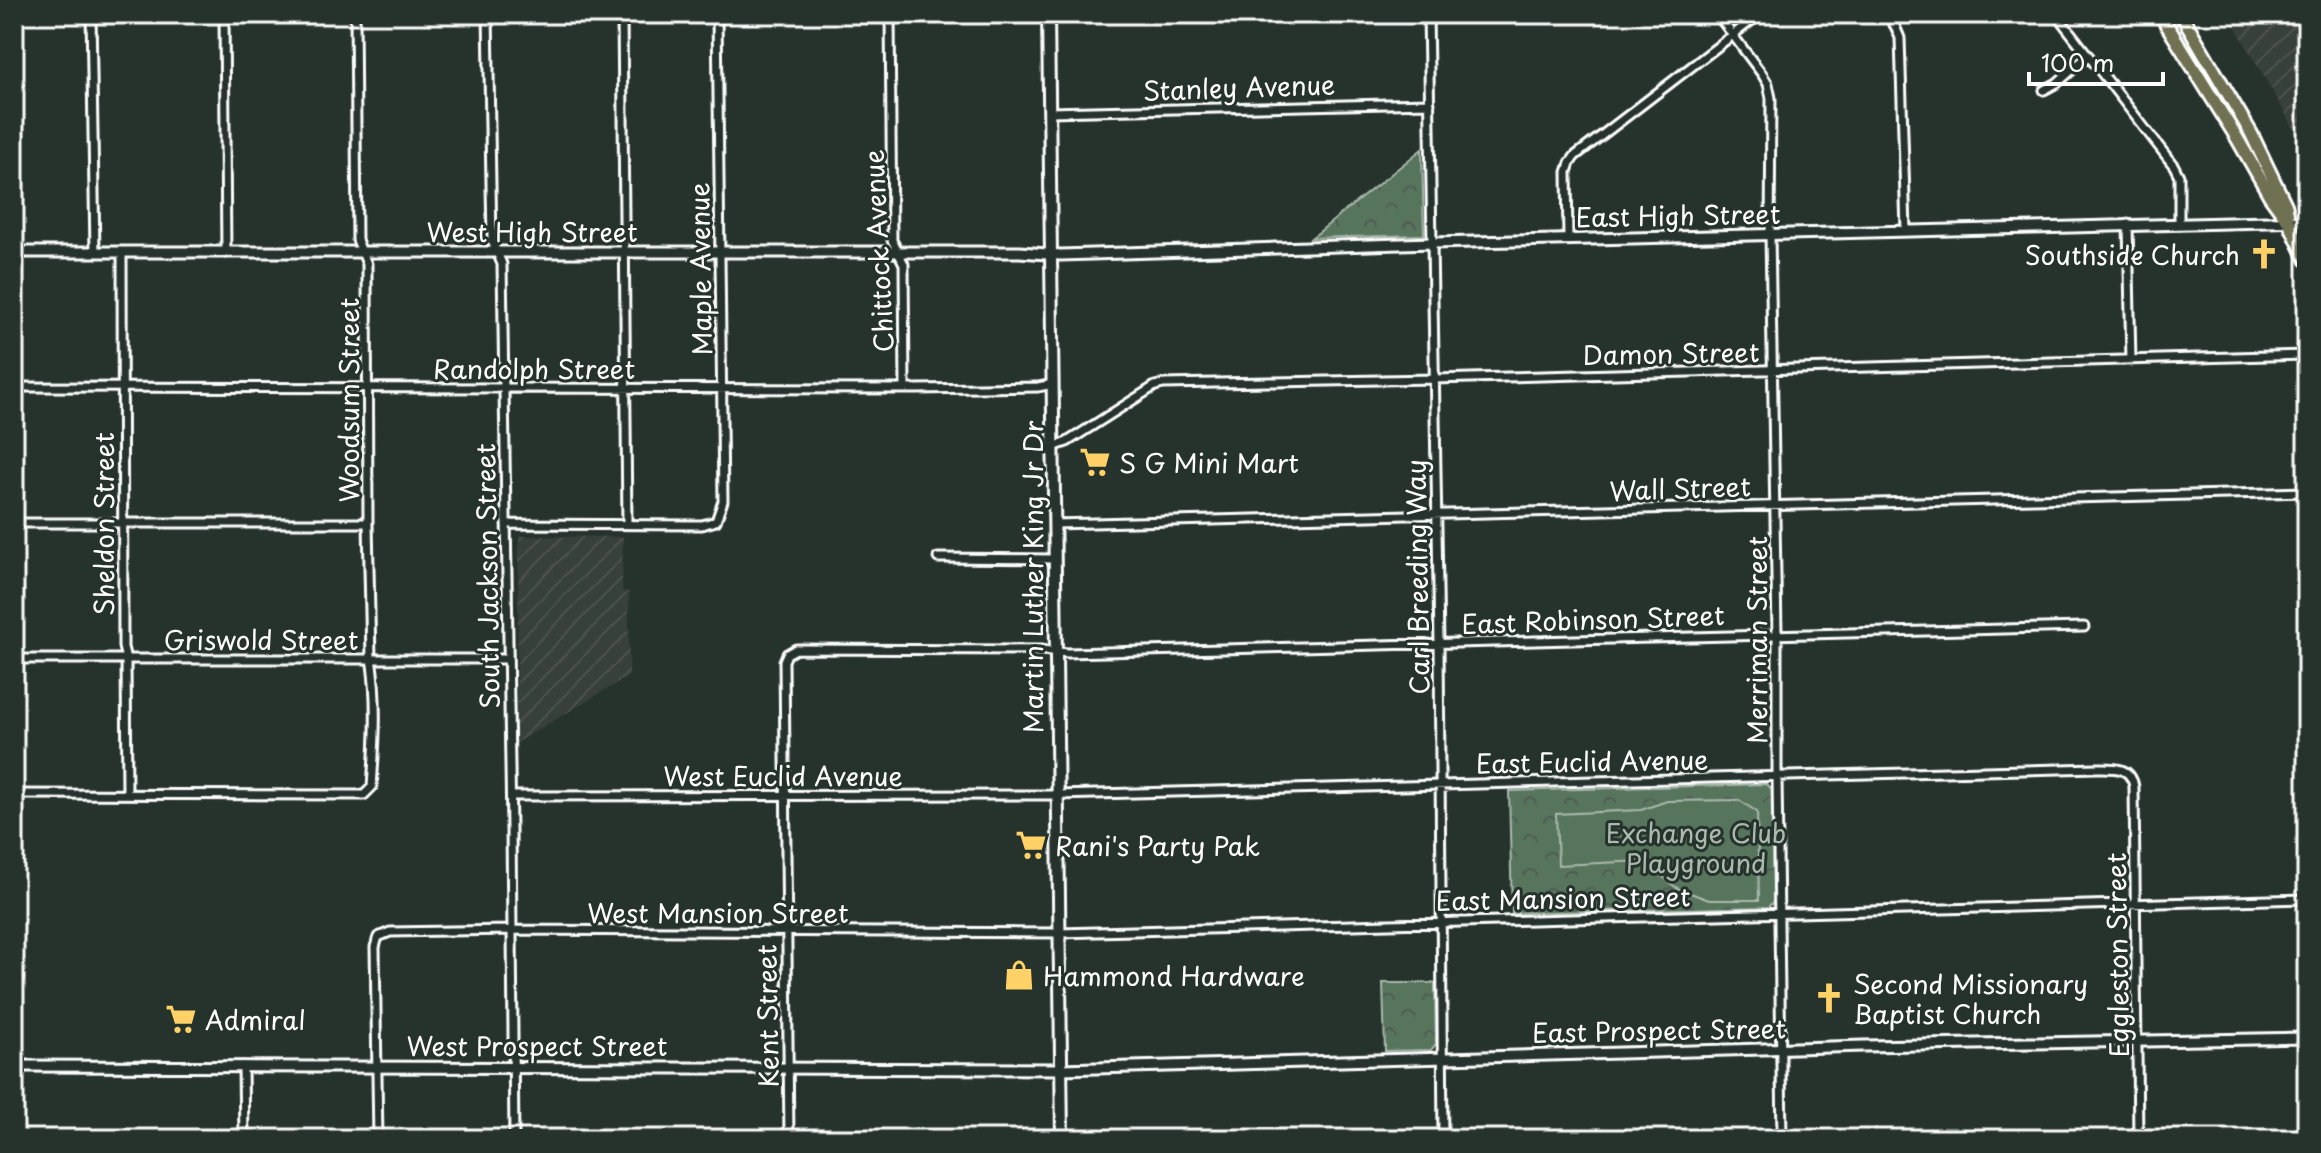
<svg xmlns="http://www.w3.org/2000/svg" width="2321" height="1153" font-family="'Playpen Sans',sans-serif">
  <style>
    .industrial { fill: url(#industrial-furrows) }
    .forest { fill: url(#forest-crowns); stroke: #abbaae; stroke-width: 2 }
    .pitch { fill: #57745c; stroke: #abbaae; stroke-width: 2 }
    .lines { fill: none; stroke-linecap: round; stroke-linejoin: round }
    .minor-casing { stroke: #fff; stroke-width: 13 }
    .tertiary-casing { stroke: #fff; stroke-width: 15 }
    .secondary-casing { stroke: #fff; stroke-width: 16 }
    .primary-casing { stroke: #fff; stroke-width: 17 }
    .minor { stroke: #26332d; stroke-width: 7 }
    .tertiary { stroke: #26332d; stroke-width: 9 }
    .secondary { stroke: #26332d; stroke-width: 10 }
    .primary { stroke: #706f52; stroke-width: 11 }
    .labels { text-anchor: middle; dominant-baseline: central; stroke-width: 6; stroke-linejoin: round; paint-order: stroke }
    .street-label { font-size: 26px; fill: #fff; stroke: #26332d }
    .poi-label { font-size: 26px; fill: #fff; stroke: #26332d; text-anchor: start }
    .park-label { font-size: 26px; fill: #abbaae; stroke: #26332d }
  </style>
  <defs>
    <pattern id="industrial-furrows" width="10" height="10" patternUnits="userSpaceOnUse" patternTransform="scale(2)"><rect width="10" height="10" fill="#393f3b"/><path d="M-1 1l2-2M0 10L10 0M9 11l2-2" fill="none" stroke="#4d524f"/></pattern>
    <pattern id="forest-crowns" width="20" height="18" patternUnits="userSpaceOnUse" patternTransform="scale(2)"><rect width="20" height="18" fill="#57745c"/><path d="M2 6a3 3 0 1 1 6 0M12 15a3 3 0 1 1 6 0" fill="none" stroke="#505c52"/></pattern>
  </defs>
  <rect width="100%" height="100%" fill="#26332d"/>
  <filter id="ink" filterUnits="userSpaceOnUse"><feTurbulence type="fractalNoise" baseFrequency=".0125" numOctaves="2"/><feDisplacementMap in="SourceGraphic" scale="16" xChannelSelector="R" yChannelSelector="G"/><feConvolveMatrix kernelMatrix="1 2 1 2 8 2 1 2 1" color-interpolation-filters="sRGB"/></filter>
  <g filter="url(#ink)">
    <path class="industrial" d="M2228,14H2307V151Z
      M519,536L623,537L622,591L629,592V676L516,743Z"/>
    <path class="forest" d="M1422,149L1424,235L1311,238L1319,232Z
      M1766,784L1772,789L1773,902L1768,907L1512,913L1509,791Z
      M1383,983H1435L1436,1044L1431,1050L1385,1051Z"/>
    <path class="pitch" d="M1739,800L1757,812L1759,900H1709L1677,888L1643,861L1558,865L1556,814L1641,810L1667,801Z"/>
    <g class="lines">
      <g class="minor-casing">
        <path id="minor" d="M91,14L95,252
          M224,14L226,253
          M488,14L492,241L502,264L511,828L514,1139
          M622,14L627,524
          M890,14L892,240L904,264L905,389
          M1428,14L1439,644L1443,1139
          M1717,14L1762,74L1768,84L1771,98L1770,235L1777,633V777L1782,1139
          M1886,14L1895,26L1900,38L1906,231
          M2056,14L2174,166L2179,176V223
          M2044,90L2057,83L2088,56
          M1049,112L1430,103
          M2128,224L2131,361
          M1568,239L1567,172L1570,163L1575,156L1760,14
          M122,253L123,647L126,659L127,794
          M14,387L917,389L1038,387L1053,384
          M1053,447L1067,442L1155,386L1163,384L1434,379L2307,355
          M14,523H368
          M506,524L702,525L716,521L723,501L717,14
          M1054,524L2307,492
          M938,558L1055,559
          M14,659H508
          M14,794L364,795L372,787C375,745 378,699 371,658L368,523L367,264L357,240L355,14
          M511,796L1056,795L2097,768C2114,768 2131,766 2134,787L2138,1139
          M243,1066L244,1139
          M378,1139L375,947L378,937L390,932L511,930L1059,933L2307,899
          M789,1139L784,661L787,654L796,649L1042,650L1067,653L2084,627"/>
      </g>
      <g class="tertiary-casing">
        <path id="tertiary" d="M14,252H1020L1061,255L1432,243L2307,221
          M14,1066L1061,1069L1864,1046L2307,1038"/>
      </g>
      <g class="secondary-casing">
        <path id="secondary" d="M1048,14L1062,1139"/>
      </g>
      <g class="primary-casing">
        <path id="primary" d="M2160,14L2237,138L2270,196L2289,222L2307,260
          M2181,14L2251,133L2286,206L2288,217"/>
      </g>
      <use href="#minor" class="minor"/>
      <use href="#tertiary" class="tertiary"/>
      <use href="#secondary" class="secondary"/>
      <use href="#primary" class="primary"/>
    </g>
  </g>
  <defs>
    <g id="church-bare" transform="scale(2.4)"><path d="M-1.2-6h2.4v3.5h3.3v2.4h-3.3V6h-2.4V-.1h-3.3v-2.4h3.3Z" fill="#ffd166" stroke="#26332d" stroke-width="2.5" paint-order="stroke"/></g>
    <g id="supermarket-bare" transform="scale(2.4)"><path d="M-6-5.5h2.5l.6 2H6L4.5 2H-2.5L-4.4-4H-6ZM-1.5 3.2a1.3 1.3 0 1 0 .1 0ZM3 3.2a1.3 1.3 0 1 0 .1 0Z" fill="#ffd166" stroke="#26332d" stroke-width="2.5" paint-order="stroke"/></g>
    <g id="shop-bare" transform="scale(2.4)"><path d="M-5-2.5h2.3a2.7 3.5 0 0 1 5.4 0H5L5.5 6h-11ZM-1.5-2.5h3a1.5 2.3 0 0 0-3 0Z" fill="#ffd166" stroke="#26332d" stroke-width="2.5" paint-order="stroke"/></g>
  </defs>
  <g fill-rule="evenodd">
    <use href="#church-bare" x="2264" y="254"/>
    <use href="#supermarket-bare" x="1095" y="462"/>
    <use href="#supermarket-bare" x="1031" y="845"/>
    <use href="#shop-bare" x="1019" y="975"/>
    <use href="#church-bare" x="1829" y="998"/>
    <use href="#supermarket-bare" x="181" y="1019"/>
  </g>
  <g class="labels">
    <g class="street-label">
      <text transform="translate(1239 87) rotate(-2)">Stanley Avenue</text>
      <text transform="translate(1678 215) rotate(-1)">East High Street</text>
      <text x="532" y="231">West High Street</text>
      <text transform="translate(878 251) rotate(-93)">Chittock Avenue</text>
      <text transform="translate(700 269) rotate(-91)">Maple Avenue</text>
      <text transform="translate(1671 353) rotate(-1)">Damon Street</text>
      <text x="534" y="368">Randolph Street</text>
      <text transform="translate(348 400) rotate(-90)">Woodsum Street</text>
      <text transform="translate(1680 488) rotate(-2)">Wall Street</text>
      <text transform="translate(103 524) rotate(-90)">Sheldon Street</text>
      <text transform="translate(487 576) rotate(-91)">South Jackson Street</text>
      <text transform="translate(1032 577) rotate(-90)">Martin Luther King Jr Dr</text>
      <text transform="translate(1417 577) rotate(-91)">Carl Breeding Way</text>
      <text transform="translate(1593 619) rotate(-2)">East Robinson Street</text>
      <text x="261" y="639">Griswold Street</text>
      <text transform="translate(1756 640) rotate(-90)">Merriman Street</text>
      <text transform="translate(1592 761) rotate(-1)">East Euclid Avenue</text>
      <text x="783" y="775">West Euclid Avenue</text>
      <text transform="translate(1563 898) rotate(-1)">East Mansion Street</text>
      <text x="718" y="912">West Mansion Street</text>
      <text transform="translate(2117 955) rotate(-91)">Eggleston Street</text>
      <text transform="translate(767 1016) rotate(-91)">Kent Street</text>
      <text transform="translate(1659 1030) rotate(-1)">East Prospect Street</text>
      <text x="537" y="1045">West Prospect Street</text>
    </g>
    <g class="poi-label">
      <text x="2240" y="254" text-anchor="end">Southside Church</text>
      <text x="1119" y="462">S G Mini Mart</text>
      <text x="1055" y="845">Rani's Party Pak</text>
      <text x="1043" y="975">Hammond Hardware</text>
      <text x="1853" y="983">Second Missionary<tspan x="1853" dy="30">Baptist Church</tspan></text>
      <text x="205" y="1019">Admiral</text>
    </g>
    <g class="park-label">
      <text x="1696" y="832">Exchange Club<tspan x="1696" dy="30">Playground</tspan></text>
    </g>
  </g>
  <rect width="2321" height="1153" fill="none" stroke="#26332d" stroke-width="48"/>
  <rect x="24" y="24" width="2273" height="1105" fill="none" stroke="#fff" stroke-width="3" filter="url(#ink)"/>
  <path d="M2029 72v12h134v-12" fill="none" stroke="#ffffff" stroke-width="4"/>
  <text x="2041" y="72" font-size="24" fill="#ffffff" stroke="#26332d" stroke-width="6" paint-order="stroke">100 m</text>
</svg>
